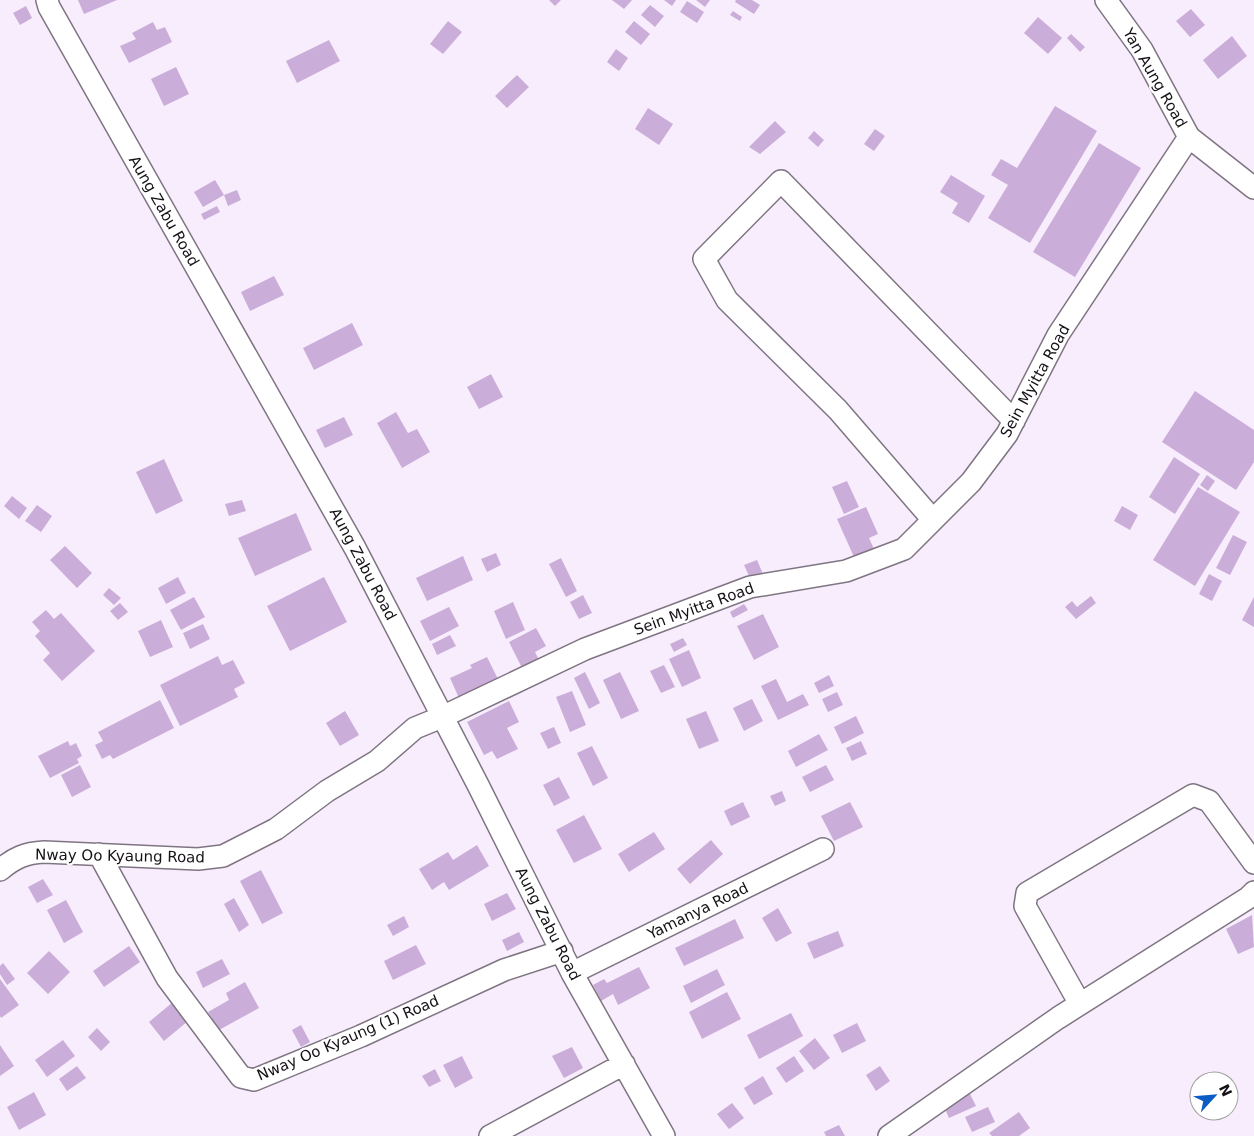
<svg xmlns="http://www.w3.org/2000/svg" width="1254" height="1136" font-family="'DejaVu Sans',sans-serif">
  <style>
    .building { fill: #cbadd9 }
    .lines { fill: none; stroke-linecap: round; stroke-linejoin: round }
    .minor-casing { stroke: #7f7582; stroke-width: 24 }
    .minor { stroke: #fff; stroke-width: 21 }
    .labels { text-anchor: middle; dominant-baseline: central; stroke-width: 4.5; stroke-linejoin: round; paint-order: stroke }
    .street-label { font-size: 15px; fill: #151116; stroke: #fff }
  </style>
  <rect width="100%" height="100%" fill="#f8edfc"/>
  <path class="building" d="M78,0H117L84,14Z
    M549,0H561L555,6Z
    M612,0H632L624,9Z
    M664,0H676L672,6Z
    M696,0H710L705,7Z
    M736,0H752L760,5L754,14L735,2Z
    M687,1L704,12L697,23L680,12Z
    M650,5L664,16L655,27L641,15Z
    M26,6L32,18L20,25L13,13Z
    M1191,9L1205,25L1190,37L1176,21Z
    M733,11L742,17L740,21L730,15Z
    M1038,17L1062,38L1048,54L1024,33Z
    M448,21L462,32L443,54L430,44Z
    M634,21L650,34L641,45L625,32Z
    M153,22L157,30L165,27L172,42L129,63L120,46L136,39L132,33Z
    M1071,34L1085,47L1080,52L1067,38Z
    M1232,36L1247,56L1218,79L1203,60Z
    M329,40L340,61L297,83L286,61Z
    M616,49L628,58L619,71L607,62Z
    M176,67L189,94L164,106L151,79Z
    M517,75L529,87L507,108L495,96Z
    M1055,106L1097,131L1030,243L988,218L1008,185L991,175L1001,159L1017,168Z
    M648,108L673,124L659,145L635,129Z
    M775,121L786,132L760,154L749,147Z
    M875,129L885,136L874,151L864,144Z
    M814,131L824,140L818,147L808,138Z
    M1099,143L1141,168L1075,277L1033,252Z
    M951,175L985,196L969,223L952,213L958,203L940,192Z
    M215,180L224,195L237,190L241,200L228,206L224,195L203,207L194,192Z
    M217,206L220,212L204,220L201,214Z
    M274,276L284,295L250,311L241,292Z
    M352,323L363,345L314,370L303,348Z
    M491,374L503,397L479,409L467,387Z
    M1195,391L1254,430V462L1236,490L1162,442Z
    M396,412L408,433L417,429L430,452L402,468L377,423Z
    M344,417L353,435L325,448L316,430Z
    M1174,457L1200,474L1175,514L1149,497Z
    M164,459L183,501L156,514L136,472Z
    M1207,475L1215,481L1208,491L1200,485Z
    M847,481L859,507L844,514L832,487Z
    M1198,487L1240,512L1195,586L1153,560Z
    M12,496L27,508L19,519L4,506Z
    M242,500L246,511L229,516L225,504Z
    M37,505L52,516L41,532L25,521Z
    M1122,506L1138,515L1130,530L1114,521Z
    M866,507L878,534L869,538L874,549L854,557L837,519Z
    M296,513L312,550L255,576L238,538Z
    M1233,535L1247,542L1230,575L1216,568Z
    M65,546L92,573L77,588L50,560Z
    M496,553L501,565L487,572L481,559Z
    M463,556L473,580L427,601L416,578Z
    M561,558L577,591L566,597L549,564Z
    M757,560L763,574L751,580L744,565Z
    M1209,574L1222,581L1212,601L1199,594Z
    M178,577L186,593L166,604L158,588Z
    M324,577L347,622L290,651L267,606Z
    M109,588L121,598L114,605L103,595Z
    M583,595L592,613L579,619L570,602Z
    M1091,596L1096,603L1076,619L1065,607L1072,601L1077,607Z
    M194,597L205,617L181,630L170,610Z
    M1254,597V627L1242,620Z
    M513,602L525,630L506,639L494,611Z
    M120,603L128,612L118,620L110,611Z
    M744,604L748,610L733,618L730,612Z
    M449,607L459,626L430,641L420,621Z
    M46,610L54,619L61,613L95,651L62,681L43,660L50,653L35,636L40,631L32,622Z
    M763,614L779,647L754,660L737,626Z
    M161,620L173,647L150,657L138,631Z
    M203,624L210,639L190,649L183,633Z
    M536,628L546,646L535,652L539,660L522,668L509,642Z
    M450,635L456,646L437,655L432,644Z
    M683,638L687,645L674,652L670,644Z
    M689,650L701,678L682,687L669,659Z
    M218,656L222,665L233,660L245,683L234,689L238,697L180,726L160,685Z
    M487,657L498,679L459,698L450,678L472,668L470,665Z
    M664,665L675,687L661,693L650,671Z
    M585,672L600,703L589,709L574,678Z
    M620,672L639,711L621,719L603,680Z
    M829,675L834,686L819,693L814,683Z
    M776,679L787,702L803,694L809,705L778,720L761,686Z
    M572,691L586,725L570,732L556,697Z
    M837,692L843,705L828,712L822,699Z
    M752,699L763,721L744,731L733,708Z
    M160,700L174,728L113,759L110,755L102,759L95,745L103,741L98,732Z
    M509,701L519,722L507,728L518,749L497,759L492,751L484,755L467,722Z
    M345,711L359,735L340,746L326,723Z
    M706,711L719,741L699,749L686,719Z
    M856,716L864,733L842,744L834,727Z
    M554,727L561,743L548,749L540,733Z
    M819,734L828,750L796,767L788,751Z
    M68,741L70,746L76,743L82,756L77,759L79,763L50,778L38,756Z
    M861,741L867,754L852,761L846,748Z
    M592,746L608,778L593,786L577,753Z
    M80,765L91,787L72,797L61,775Z
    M826,765L834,780L810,792L802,777Z
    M559,777L570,798L554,806L543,785Z
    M782,791L786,801L775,806L770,796Z
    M743,802L750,817L731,826L724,811Z
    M850,802L863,827L834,841L821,816Z
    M584,815L602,849L574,863L556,830Z
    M654,832L665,849L629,872L618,854Z
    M711,840L723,854L690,884L677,869Z
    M477,845L489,866L449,890L444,882L432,890L419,869L448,852L453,860Z
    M261,870L283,913L262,924L240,881Z
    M43,879L53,895L37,903L28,887Z
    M507,893L516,909L492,921L484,904Z
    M234,898L249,925L239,932L224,904Z
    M66,900L83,932L64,943L47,910Z
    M778,908L792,933L776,942L762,918Z
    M1252,915L1254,947L1238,954L1226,929Z
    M404,916L409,927L393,936L387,925Z
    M735,919L744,938L684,966L675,948Z
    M838,931L844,946L814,959L807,943Z
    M519,932L524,942L507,951L502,940Z
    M416,945L426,964L393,980L384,961Z
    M129,946L140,962L104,987L93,971Z
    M49,951L70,972L48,994L27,973Z
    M222,959L230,974L203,988L196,972Z
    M3,963L15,979L7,985L0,974V966Z
    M639,967L650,988L618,1005L613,994L601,1001L593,985L604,979L607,983Z
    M717,969L725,985L691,1003L683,986Z
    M0,979L19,1005L1,1018L0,1016Z
    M245,982L259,1008L219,1030L208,1012L229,1000L226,993Z
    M727,992L741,1019L702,1039L689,1012Z
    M173,1002L188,1021L164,1041L149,1022Z
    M791,1013L803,1036L759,1059L747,1035Z
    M857,1023L866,1041L842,1053L833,1035Z
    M301,1025L310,1042L301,1047L292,1030Z
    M97,1028L110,1042L101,1051L88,1037Z
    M815,1038L830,1058L814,1070L799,1051Z
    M63,1040L75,1056L47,1077L35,1060Z
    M0,1045L14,1066L0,1076Z
    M572,1047L583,1068L564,1078L552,1056Z
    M462,1056L473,1078L455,1088L443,1065Z
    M794,1056L804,1071L786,1083L776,1068Z
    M77,1066L86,1078L67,1091L59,1079Z
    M880,1066L890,1081L876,1091L866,1075Z
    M435,1069L441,1081L429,1087L422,1076Z
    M763,1076L773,1094L754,1105L744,1088Z
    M967,1088L976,1106L949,1118L941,1100Z
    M34,1092L46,1115L19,1130L7,1107Z
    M732,1103L744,1118L729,1129L717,1114Z
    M988,1107L995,1122L972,1132L965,1117Z
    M1019,1112L1030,1128L1019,1136H992L989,1133Z
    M839,1125L845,1136H826L824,1132Z"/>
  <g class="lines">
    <g class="minor-casing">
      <path id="minor" d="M47,0L49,7L355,548L478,785L572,973L664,1136
        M1106,0L1142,50L1189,137L1254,188
        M933,520L838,410L727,300L704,259L781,181L1014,421
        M99,854L167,978L241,1077L254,1080L361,1036L504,970L562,951
        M0,870C14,858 25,853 44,852L198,859L223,856L276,829L327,791L377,761L415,728L442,717L585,649L750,587L846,571L904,549L971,482L1007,434L1058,335L1189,137
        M572,973L823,849
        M1080,1004L1025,906L1027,893L1193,795L1209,801L1254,863
        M490,1136L624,1064
        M889,1136L1058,1018L1248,898L1254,892"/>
    </g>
    <use href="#minor" class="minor"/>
  </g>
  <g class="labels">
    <g class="street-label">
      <text transform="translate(1155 78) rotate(60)">Yan Aung Road</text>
      <text transform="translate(164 211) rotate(60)">Aung Zabu Road</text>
      <text transform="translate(1035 381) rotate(-61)">Sein Myitta Road</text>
      <text transform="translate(363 564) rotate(62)">Aung Zabu Road</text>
      <text transform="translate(694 609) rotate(-20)">Sein Myitta Road</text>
      <text transform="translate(120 856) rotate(1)">Nway Oo Kyaung Road</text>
      <text transform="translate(698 911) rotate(-26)">Yamanya Road</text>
      <text transform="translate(548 924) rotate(63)">Aung Zabu Road</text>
      <text transform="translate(348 1038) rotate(-23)">Nway Oo Kyaung (1) Road</text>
    </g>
  </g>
  <g transform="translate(1214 1096) rotate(64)"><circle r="24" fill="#ffffff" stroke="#a1a0a2"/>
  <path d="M0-4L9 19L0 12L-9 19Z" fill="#0c5cc6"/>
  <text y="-8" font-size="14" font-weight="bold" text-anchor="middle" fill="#151116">N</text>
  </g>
</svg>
